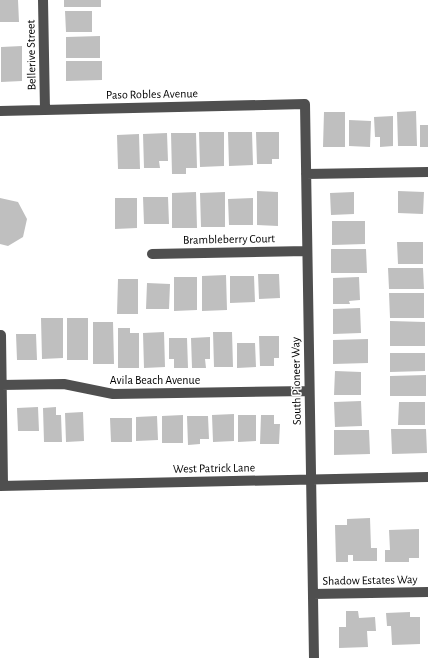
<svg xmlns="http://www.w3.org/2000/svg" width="428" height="658" font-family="'Alegreya Sans',sans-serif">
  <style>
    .building { fill: #bfbfbf }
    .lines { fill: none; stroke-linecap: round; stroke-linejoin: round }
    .minor { stroke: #4f4f4f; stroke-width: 10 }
    .labels { text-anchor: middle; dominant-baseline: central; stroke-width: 3; stroke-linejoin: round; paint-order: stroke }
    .street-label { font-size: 12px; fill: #000; stroke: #fff }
  </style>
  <rect width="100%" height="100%" fill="#fff"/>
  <path class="building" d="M0,0H18L19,22H0Z
    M64,0H101V7H64Z
    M65,11H92V32H66Z
    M100,36V58H66V37Z
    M22,46V81L1,82V47Z
    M66,61H102V80L66,81Z
    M416,111L417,146H398L397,112Z
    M324,112H345V147H323Z
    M393,116V146L380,147V137H375L374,117Z
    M349,120L371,121L370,147L349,146Z
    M420,125H428V147H420Z
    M199,132H224V166L200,167Z
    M228,132H252L253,165L229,166Z
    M256,132H279V159H272V164H257Z
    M167,133L168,161H159L160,168H144L143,134Z
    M171,133H196L197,168H186V174H172Z
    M139,134L140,169H118L117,135Z
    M257,191L278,192V226L257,225Z
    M398,191L424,192L423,214L398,213Z
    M196,192L197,228H172V193Z
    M225,192V227H201L200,193Z
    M354,192V214L331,215L330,193Z
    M143,197H168L169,224H144Z
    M0,198L18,202L27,219L23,237L8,246L0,244Z
    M115,198H137V228L115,229Z
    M253,198V225H229L228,199Z
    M332,221H365V244L332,245Z
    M397,242H423V264H398Z
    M331,249H366L367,273H331Z
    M388,268H423L424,289H389Z
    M258,274H279L280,298L259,299Z
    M226,275L227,310L202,311V276Z
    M230,276H254L255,302L230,303Z
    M174,277H197V310L174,311Z
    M359,277L360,300L349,301L350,304H333V278Z
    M118,279H138V314H117Z
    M147,283L170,284L169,309H146Z
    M389,293H424V318H390Z
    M360,308L361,333L333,334V309Z
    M41,318H63V358L42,359Z
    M67,318H88V360H67Z
    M390,321L425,322V346H390Z
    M93,322H113L114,364H93Z
    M118,328H130V333H139V368H118Z
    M164,332L165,367L144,368L143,333Z
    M213,332H232L233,367H214Z
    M16,334H36L37,360H17Z
    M259,336H279V358H274V366H260Z
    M210,337V359H205L206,368H192L191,338Z
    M169,338H187L188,368H174V359H169Z
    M368,339V363L333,364V340Z
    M237,343H255L256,367L237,368Z
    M390,353H425V371L390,372Z
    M335,371L361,372V395H334Z
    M426,375V396H390V376Z
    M361,401L362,426L335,427L334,402Z
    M399,402H425V425H398Z
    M38,407L39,431H18L17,408Z
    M56,407V415H61L62,442H44L43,408Z
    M83,412L84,441L66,442L65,413Z
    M234,414V441L213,442L212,415Z
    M183,415V443H162V416Z
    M238,415H256V441L238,442Z
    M261,415H274V424H280L279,444H260Z
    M157,416L158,440L136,441V417Z
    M187,416H208L209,439H200V444L188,445Z
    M110,418H132V442H111Z
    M391,429H426L427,453L392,454Z
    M334,430H369L370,454L334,455Z
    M370,518L371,548H377V561H353V555H348V562H336L335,525H347V519Z
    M419,529V558H409V562H385V550H390L389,530Z
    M346,611H358L359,618L375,617L376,631H367L368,647L339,648V627H346Z
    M410,612V617H420V644L392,645L391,626H387L386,613Z"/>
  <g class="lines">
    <path class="minor" d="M43,0L45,110
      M0,111L305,104L314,658
      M306,174L428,172
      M152,254L307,251
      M1,335L3,486
      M1,385L64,384L113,394L309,391
      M0,486L428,477
      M313,594L428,592"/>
  </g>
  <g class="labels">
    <g class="street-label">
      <text transform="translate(31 55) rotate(-91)">Bellerive Street</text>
      <text transform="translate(152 94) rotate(-1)">Paso Robles Avenue</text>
      <text transform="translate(229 239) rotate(-1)">Brambleberry Court</text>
      <text x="155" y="380">Avila Beach Avenue</text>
      <text transform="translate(296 381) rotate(-91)">South Pioneer Way</text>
      <text transform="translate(214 468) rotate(-1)">West Patrick Lane</text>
      <text transform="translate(370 580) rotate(-1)">Shadow Estates Way</text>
    </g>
  </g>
</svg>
